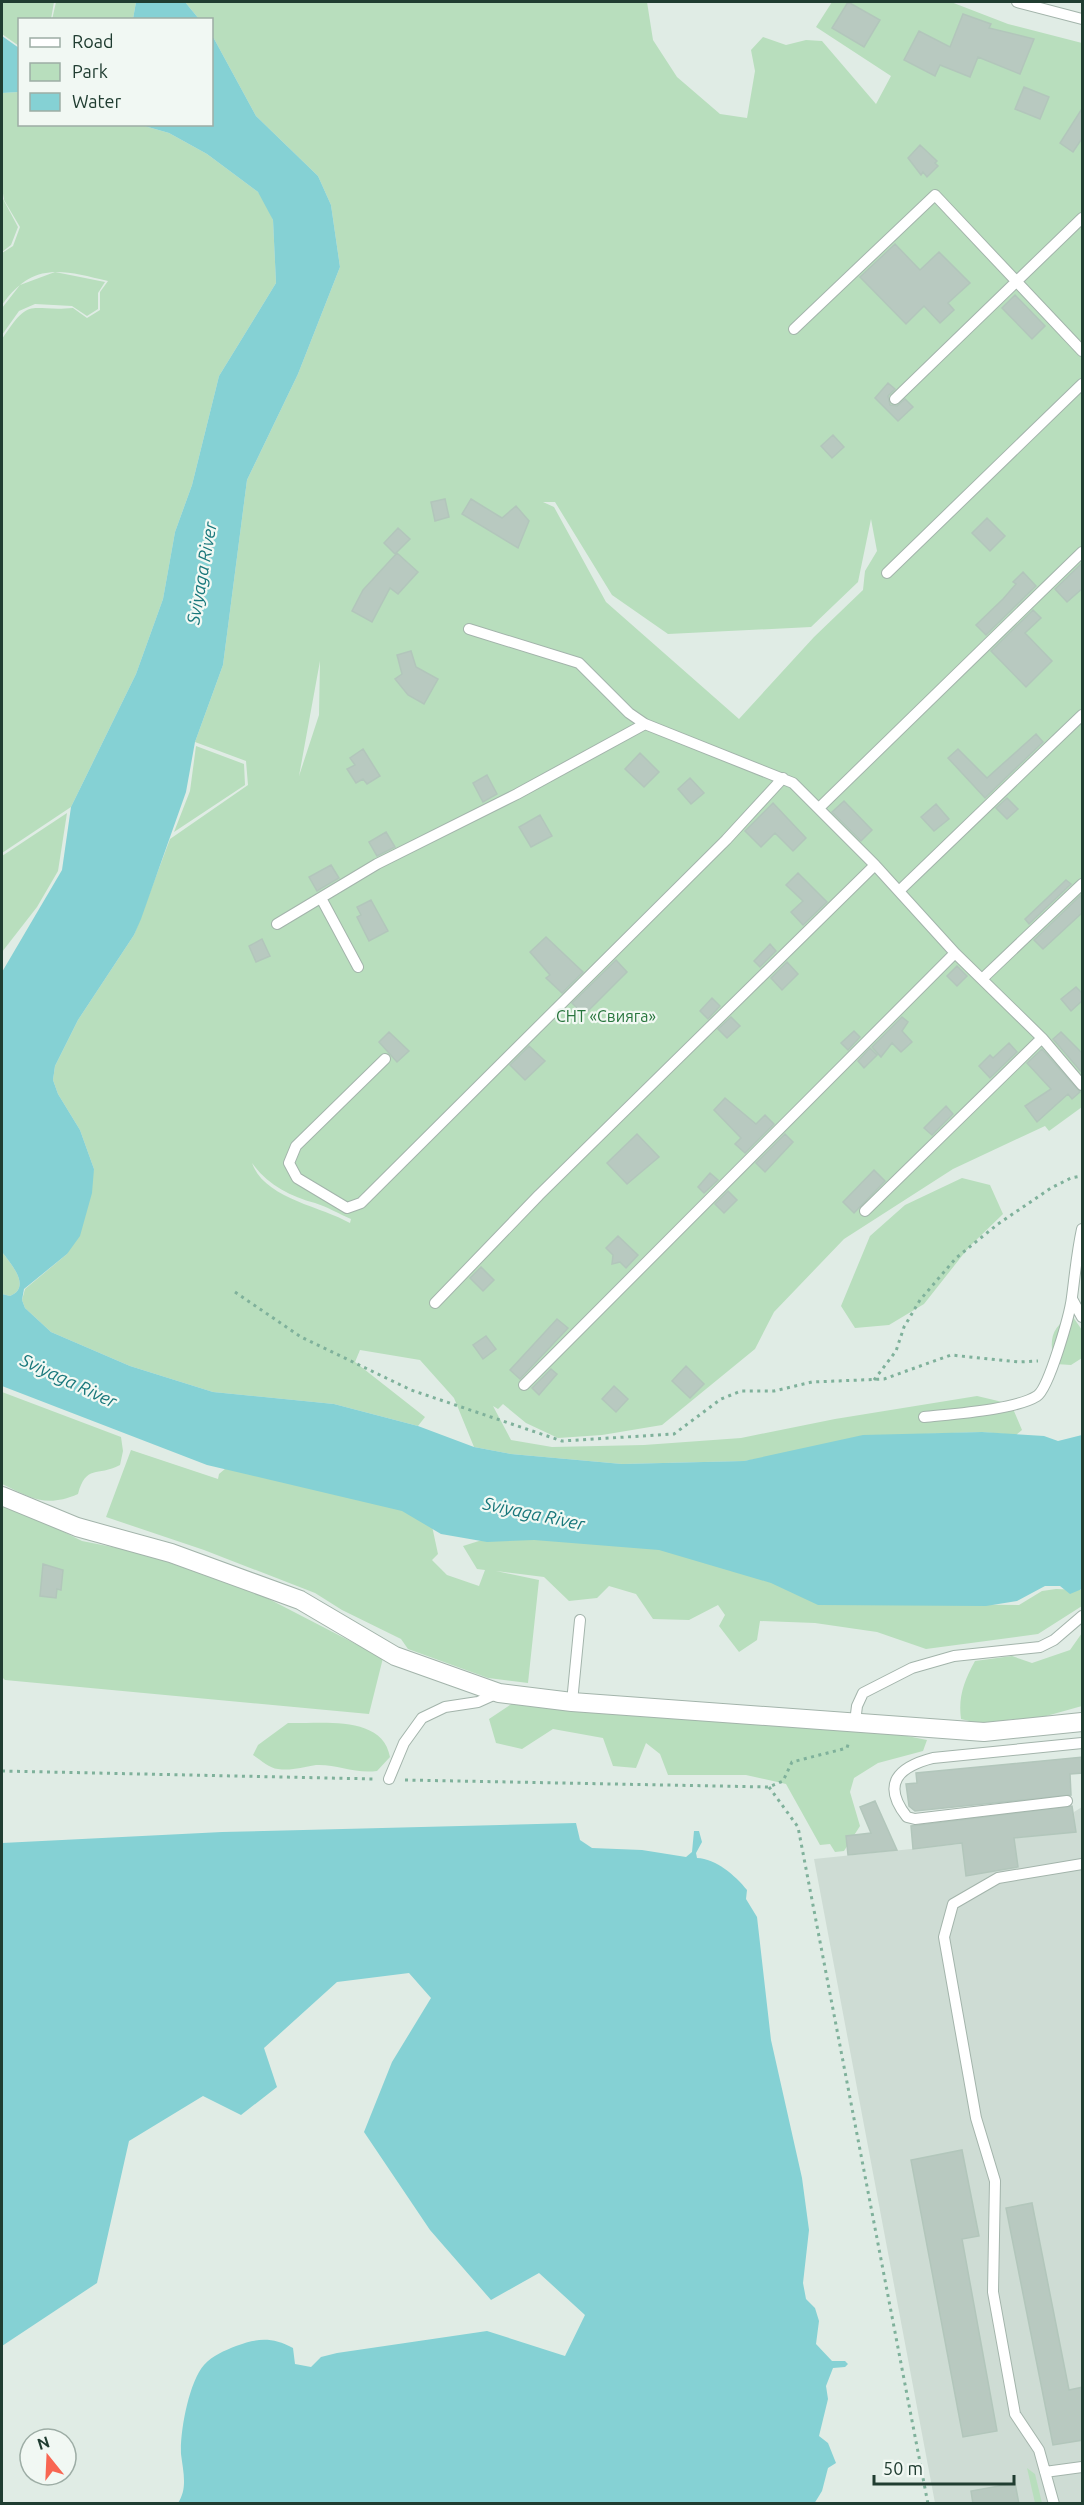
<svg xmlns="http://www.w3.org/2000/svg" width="1084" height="2505" font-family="Ubuntu,sans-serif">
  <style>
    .built { fill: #cedcd4 }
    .green { fill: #b8debd; fill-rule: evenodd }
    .water { fill: #85d1d4 }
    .building { fill: #b8c9c0; stroke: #b2c6bb; stroke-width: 1.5 }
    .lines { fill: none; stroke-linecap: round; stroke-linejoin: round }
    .service-casing { stroke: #a3b4ab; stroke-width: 12 }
    .minor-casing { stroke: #a3b4ab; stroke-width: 20 }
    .path { stroke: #7fb19b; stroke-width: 3; stroke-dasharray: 3 4.5; stroke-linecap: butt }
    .service { stroke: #fff; stroke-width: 10 }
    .minor { stroke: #fff; stroke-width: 18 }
    .labels { text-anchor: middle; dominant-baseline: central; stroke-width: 4.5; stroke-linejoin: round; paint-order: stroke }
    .park-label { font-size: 16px; fill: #28753d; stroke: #f1f8f3 }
    .water-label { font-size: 18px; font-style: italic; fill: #18777b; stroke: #f1f8f3 }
  </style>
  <rect width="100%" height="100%" fill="#e0ece5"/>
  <path class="built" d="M1082,1807V2503H935L814,1859L1075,1832L1074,1812Z"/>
  <path class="green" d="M2,2H54L51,19L20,20L19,46L2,34Z
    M56,2H136L133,19L52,20Z
    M185,2H647L653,40L677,77L720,114L747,118L755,71L751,50L763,37L786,45L806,40L822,41L876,104L891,76L816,27L832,2H951L1008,24L1082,43V1107L1049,1131L1045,1126L953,1169L844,1239L774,1312L755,1349L662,1425L602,1435L558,1438L526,1423L503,1404L498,1409L493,1406L511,1440L552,1447L644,1445L741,1438L835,1419L977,1396L1011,1404L1022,1430L1016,1435L982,1432L923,1434L744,1461L622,1464L511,1454L474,1447L454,1398L420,1360L360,1350L355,1362L425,1417L418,1426L334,1404L213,1392L130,1366L51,1332L25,1308L22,1300L25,1289L67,1254L94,1169L80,1130L58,1094L53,1080L55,1066L78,1020L134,935L170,839L248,785L246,761L195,742L223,665L247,480L298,374L340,267L331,205L318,176L256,116L212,35V20L199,19ZM543,502H555L612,595L668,634L811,627L858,582L871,519L877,551L865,571L863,590L814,637L739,719L606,602L554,507ZM320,661L319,715L299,776ZM252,1163C268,1185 290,1196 315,1203C328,1207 339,1214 351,1219L350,1223C321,1206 265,1199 252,1163Z
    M19,92L20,124L141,125L169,133L207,154L258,192L265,200L273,220L276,283L219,376L192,485L175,532L163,599L136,674L71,807L2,853V339C31,295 28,312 73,308L87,318L100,310V292L108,281C62,270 33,261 2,305V253L13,246L20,227L4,200L2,187V93Z
    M2,197L18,227L11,245L2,252Z
    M55,272L105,282L98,293V309L87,316L72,306L35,304L19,311L2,335V308L20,285Z
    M196,746L244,764L245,785L174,832L190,791Z
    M67,813L58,871L37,907L2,952V856Z
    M962,1178L990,1185L1003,1214L969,1247L924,1304L889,1325L855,1328L841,1306L870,1236L905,1205Z
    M2,1252C11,1264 32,1287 10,1296L2,1294Z
    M1073,1317L1082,1330V1358L1071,1365L1056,1364C1048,1345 1050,1324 1073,1317Z
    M2,1392L121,1437L123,1451L120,1465C97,1477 86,1464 78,1494C46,1508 31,1498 2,1484Z
    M131,1450L218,1479L219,1474L245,1452L429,1512L438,1554L432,1560L447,1575L479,1586L485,1570L477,1569L463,1546L517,1529L637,1540L927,1604L1019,1605L1042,1591L1056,1589L1082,1590V1606L1038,1634L926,1649L877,1632L815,1623L760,1621L757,1640L739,1652L719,1626L725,1615L718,1605L689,1620L653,1619L636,1594L609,1586L597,1598L569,1601L544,1577L496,1571L539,1580L528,1683L488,1678L408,1649L401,1639L342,1610L315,1593L204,1550L106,1517Z
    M2,1501L82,1541L143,1553L265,1597L383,1658L369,1714L5,1680L2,1677Z
    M1082,1633V1706L1032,1720L1012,1719L986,1725L961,1719C958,1697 964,1681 975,1661L1012,1656L1032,1663L1070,1650Z
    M519,1699L902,1735L927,1740L923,1751L878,1763L854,1778L850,1792L860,1826L844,1851L835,1852L830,1844L820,1845L786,1784L746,1775H668L660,1754L646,1743L636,1768L613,1766L603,1738L553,1729L522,1749L496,1743L489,1719Z
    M288,1723C319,1724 383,1714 390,1757L377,1771C354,1774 337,1764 316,1765C302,1767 292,1771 278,1769C269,1768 261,1760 253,1755L258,1745Z
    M1027,2468L1035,2474L1042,2503H1035Z"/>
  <path class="water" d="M136,2H185L199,19H133Z
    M212,35L256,116L318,176L331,205L340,267L298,374L247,480L223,665L195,742L186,792L141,919L134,935L78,1020L55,1066L53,1080L58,1094L80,1130L94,1169L92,1193L80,1236L67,1254L24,1289L22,1300L25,1308L51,1332L130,1366L213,1392L334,1404L418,1426L474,1447L511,1454L622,1464L744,1461L863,1435L982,1432L1044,1436L1058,1441L1082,1435V1589L1070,1594L1060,1586H1045L1017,1601L986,1606L818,1605L771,1583L659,1550L534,1540L487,1542L441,1534L402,1511L207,1465L2,1386V1294L10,1296C32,1287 11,1264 2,1252V972L62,870L71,807L136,674L163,599L175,532L192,485L219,376L276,283L273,220L258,192L207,154L169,133L141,125L212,124Z
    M2,36L19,48V92L2,93Z
    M576,1823L580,1840L592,1848L642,1850L686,1857L692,1852L694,1831H699L702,1842L696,1853L697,1858C716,1859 735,1875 747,1890L746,1899L757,1917L771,2040L802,2178L809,2230L803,2283L806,2299L815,2308L819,2321L816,2344L832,2361H845L848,2364L845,2367L833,2368L826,2386L828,2399L819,2436L828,2443L836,2463L828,2468L822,2491L814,2504L178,2503C188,2488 183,2471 181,2454C180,2431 189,2382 204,2365C213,2355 224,2351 236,2346C258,2338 272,2337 293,2348L295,2364L311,2367L321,2357L337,2353L487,2331L565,2356L585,2315L539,2273L491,2300L430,2230L364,2132L392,2062L431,1998L409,1973L337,1982L264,2048L277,2087L241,2115L203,2096L129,2141L97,2283L2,2346V1843L222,1832Z"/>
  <path class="building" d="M848,2L880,20L864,47L832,28Z
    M963,14L991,24L989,28L1034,39L1020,74L978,57L970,77L940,65L935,76L904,60L919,31L950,47Z
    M1024,87L1049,97L1040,119L1015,109Z
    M1083,107V137L1073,152L1060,143Z
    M920,145L937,161L935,163L938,166L927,177L923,172L921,175L908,158Z
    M895,244L920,270L939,252L970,283L948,303L954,310L940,323L924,306L906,324L860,277Z
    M1015,295L1045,326L1032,339L1002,308Z
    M888,383L895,389L888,396L890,405L897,406L905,399L913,407L898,421L875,398Z
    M833,435L844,447L832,458L821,446Z
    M445,499L449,517L435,521L431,502Z
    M471,499L502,518L516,506L529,521L518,548L462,514Z
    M987,518L1005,536L990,551L972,533Z
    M398,528L410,539L395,554L384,543Z
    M397,553L418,572L398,594L390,588L372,622L352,611L363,590Z
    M1083,562V588L1067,602L1055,589Z
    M1023,572L1036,586L986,635L976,625L1003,599L1016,584L1013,582Z
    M1033,610L1041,618L1025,633L1052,661L1026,687L991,651Z
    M411,651L416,667L438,679L424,704L408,695L395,679L402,674L397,655Z
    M1036,734L1043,742L985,798L948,758L958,749L987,778Z
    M363,749L380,776L367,784L363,779L356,783L347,769L355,765L350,758Z
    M640,753L659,772L644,787L625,769Z
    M487,775L497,794L483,802L473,783Z
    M690,778L704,793L691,804L678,789Z
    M1007,798L1018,809L1007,819L996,808Z
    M844,801L872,830L861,841L832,812Z
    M773,803L806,838L793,851L775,833L761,847L745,831Z
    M936,804L949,819L934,831L921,817Z
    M540,815L552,836L531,847L519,827Z
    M386,832L395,847L377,856L369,842Z
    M331,865L339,878L317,891L309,877Z
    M798,873L827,902L803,925L791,912L803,901L786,885Z
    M1066,880L1071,884L1029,924L1025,919Z
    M1081,895L1083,912L1043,949L1034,940Z
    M371,900L388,931L369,941L357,917L361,915L357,907Z
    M546,937L583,972L562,993L546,978L550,975L530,952Z
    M262,939L270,956L256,962L249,946Z
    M770,944L776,951L760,967L754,961Z
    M616,960L627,972L584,1015L572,1003Z
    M787,962L798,974L782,990L771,978Z
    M957,966L967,976L957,986L947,976Z
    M1076,987L1083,994V1000L1071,1011L1061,999Z
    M712,998L720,1006L708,1019L700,1011Z
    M731,1017L740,1026L727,1038L718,1029Z
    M902,1017L908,1022L902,1031L912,1042L901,1052L892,1043L881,1057L872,1047Z
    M854,1031L860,1037L848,1050L841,1043Z
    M389,1032L409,1051L397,1062L379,1042Z
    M1061,1032L1083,1054V1074L1053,1039Z
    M1009,1043L1017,1052L990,1078L979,1066L990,1055L993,1058Z
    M529,1046L545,1061L525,1080L510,1065Z
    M870,1048L877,1055L864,1068L858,1061Z
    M1042,1049L1080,1092L1072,1099L1068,1094L1037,1122L1025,1106L1051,1089L1027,1063Z
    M725,1098L756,1124L765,1115L774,1124L745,1153L735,1144L741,1138L714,1110Z
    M946,1106L953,1114L932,1135L924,1128Z
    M637,1134L659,1157L627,1184L607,1163Z
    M785,1134L793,1142L765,1172L756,1163Z
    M874,1170L885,1181L854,1213L843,1202Z
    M710,1173L718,1180L704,1193L698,1187Z
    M728,1191L737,1200L724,1213L715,1204Z
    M618,1236L638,1255L626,1268L620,1262L612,1264L613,1255L606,1248Z
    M481,1267L494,1280L483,1291L470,1278Z
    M557,1319L568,1328L520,1379L510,1370Z
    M486,1336L496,1349L483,1359L473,1345Z
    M686,1366L704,1384L690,1398L672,1381Z
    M551,1369L557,1374L539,1395L532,1388Z
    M614,1386L628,1399L616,1412L602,1399Z
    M43,1564L63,1570L61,1590L57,1589L56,1598L40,1596Z
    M1083,1757V1773L1070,1774L1071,1795L915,1811L909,1806L906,1784L917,1783L916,1773Z
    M875,1801L897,1850L848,1855L846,1836L871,1833L860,1807Z
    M1072,1806L1076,1832L1014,1838L1018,1867L966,1876L962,1843L913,1849L911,1826Z
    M962,2150L979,2236L962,2239L997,2431L963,2437L911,2160Z
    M1032,2203L1069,2390L1083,2387V2440L1053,2445L1006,2208Z
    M1015,2483L1019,2504H973L971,2491Z"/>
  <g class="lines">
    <g class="service-casing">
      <path id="service" d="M1017,2L1082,19
        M794,329L935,195L1082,351
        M895,399L1082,218
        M887,573L1082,384
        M469,629L579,663L629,713L645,724L793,783L875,865L955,953L1042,1038L1082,1085
        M819,808L1082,552
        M899,891L1082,715
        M321,898L358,967
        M277,924L377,864L517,794L645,724
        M982,979L1082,884
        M385,1059L296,1146L289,1163L297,1178L347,1208L361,1203L726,840L783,778
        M865,1211L1042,1038
        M1072,1299L1082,1317
        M435,1303L539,1195L875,865
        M524,1385L955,953
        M924,1417C951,1414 1015,1410 1037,1396C1049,1388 1070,1314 1072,1297C1075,1274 1077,1252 1082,1229
        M572,1702L580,1620
        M855,1722L857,1706L863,1693L912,1668L954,1656L1040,1647L1054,1640L1082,1616
        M389,1779L404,1743L422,1718L445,1707L478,1702L498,1693
        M1067,1801L915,1819L907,1817C881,1784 898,1767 933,1758L1082,1743
        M1045,2472L1082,2467
        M1054,2504L1039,2450L1015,2414L993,2292L995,2181L976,2118L944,1937L953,1904L998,1878L1082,1864"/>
    </g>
    <g class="minor-casing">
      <path id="minor" d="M2,1496L77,1527L171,1553L300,1600L395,1656L499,1693L572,1702L984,1732L1082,1722"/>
    </g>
    <path class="path" d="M235,1292L301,1337L411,1390L562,1441L674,1434L721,1399L741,1391H774L812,1382L884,1379L951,1355L1019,1362L1038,1361
      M874,1380L896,1351L904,1327L920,1300L956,1258L998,1224L1051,1188L1071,1178L1082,1176
      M2,1771L375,1779
      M405,1780L769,1787L783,1781L792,1762L847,1748L849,1741
      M769,1787L798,1827L928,2504"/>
    <use href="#service" class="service"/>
    <use href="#minor" class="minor"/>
  </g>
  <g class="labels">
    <g class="park-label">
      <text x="606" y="1016">СНТ «Свияга»</text>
    </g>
    <g class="water-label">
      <text transform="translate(201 573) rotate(-80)">Sviyaga River</text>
      <text transform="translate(69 1380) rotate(25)">Sviyaga River</text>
      <text transform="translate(534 1513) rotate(12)">Sviyaga River</text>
    </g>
  </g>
  <rect width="1084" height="2505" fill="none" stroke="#203d31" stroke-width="6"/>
  <rect x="18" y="18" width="195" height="108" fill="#f1f8f3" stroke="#9dada5" stroke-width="1.5"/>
  <rect x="30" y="38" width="30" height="9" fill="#ffffff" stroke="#9dada5" stroke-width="1.5"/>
  <text x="72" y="48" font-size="18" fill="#203d31">Road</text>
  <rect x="30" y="63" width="30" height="18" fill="#b8debd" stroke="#9dada5" stroke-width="1.5"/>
  <text x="72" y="78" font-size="18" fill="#203d31">Park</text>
  <rect x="30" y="93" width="30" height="18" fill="#85d1d4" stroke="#9dada5" stroke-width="1.5"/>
  <text x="72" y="108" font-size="18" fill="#203d31">Water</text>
  <g transform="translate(48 2457) rotate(342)"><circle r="28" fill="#f1f8f3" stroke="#9dada5" stroke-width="1.5"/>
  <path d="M0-4.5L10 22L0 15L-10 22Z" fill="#f86652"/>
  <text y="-9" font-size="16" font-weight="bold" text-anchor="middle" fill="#203d31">N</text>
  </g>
  <path d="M874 2475v9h140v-9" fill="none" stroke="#203d31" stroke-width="3"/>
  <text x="883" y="2475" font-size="18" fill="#203d31" stroke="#f1f8f3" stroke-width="4.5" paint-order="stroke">50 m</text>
</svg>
